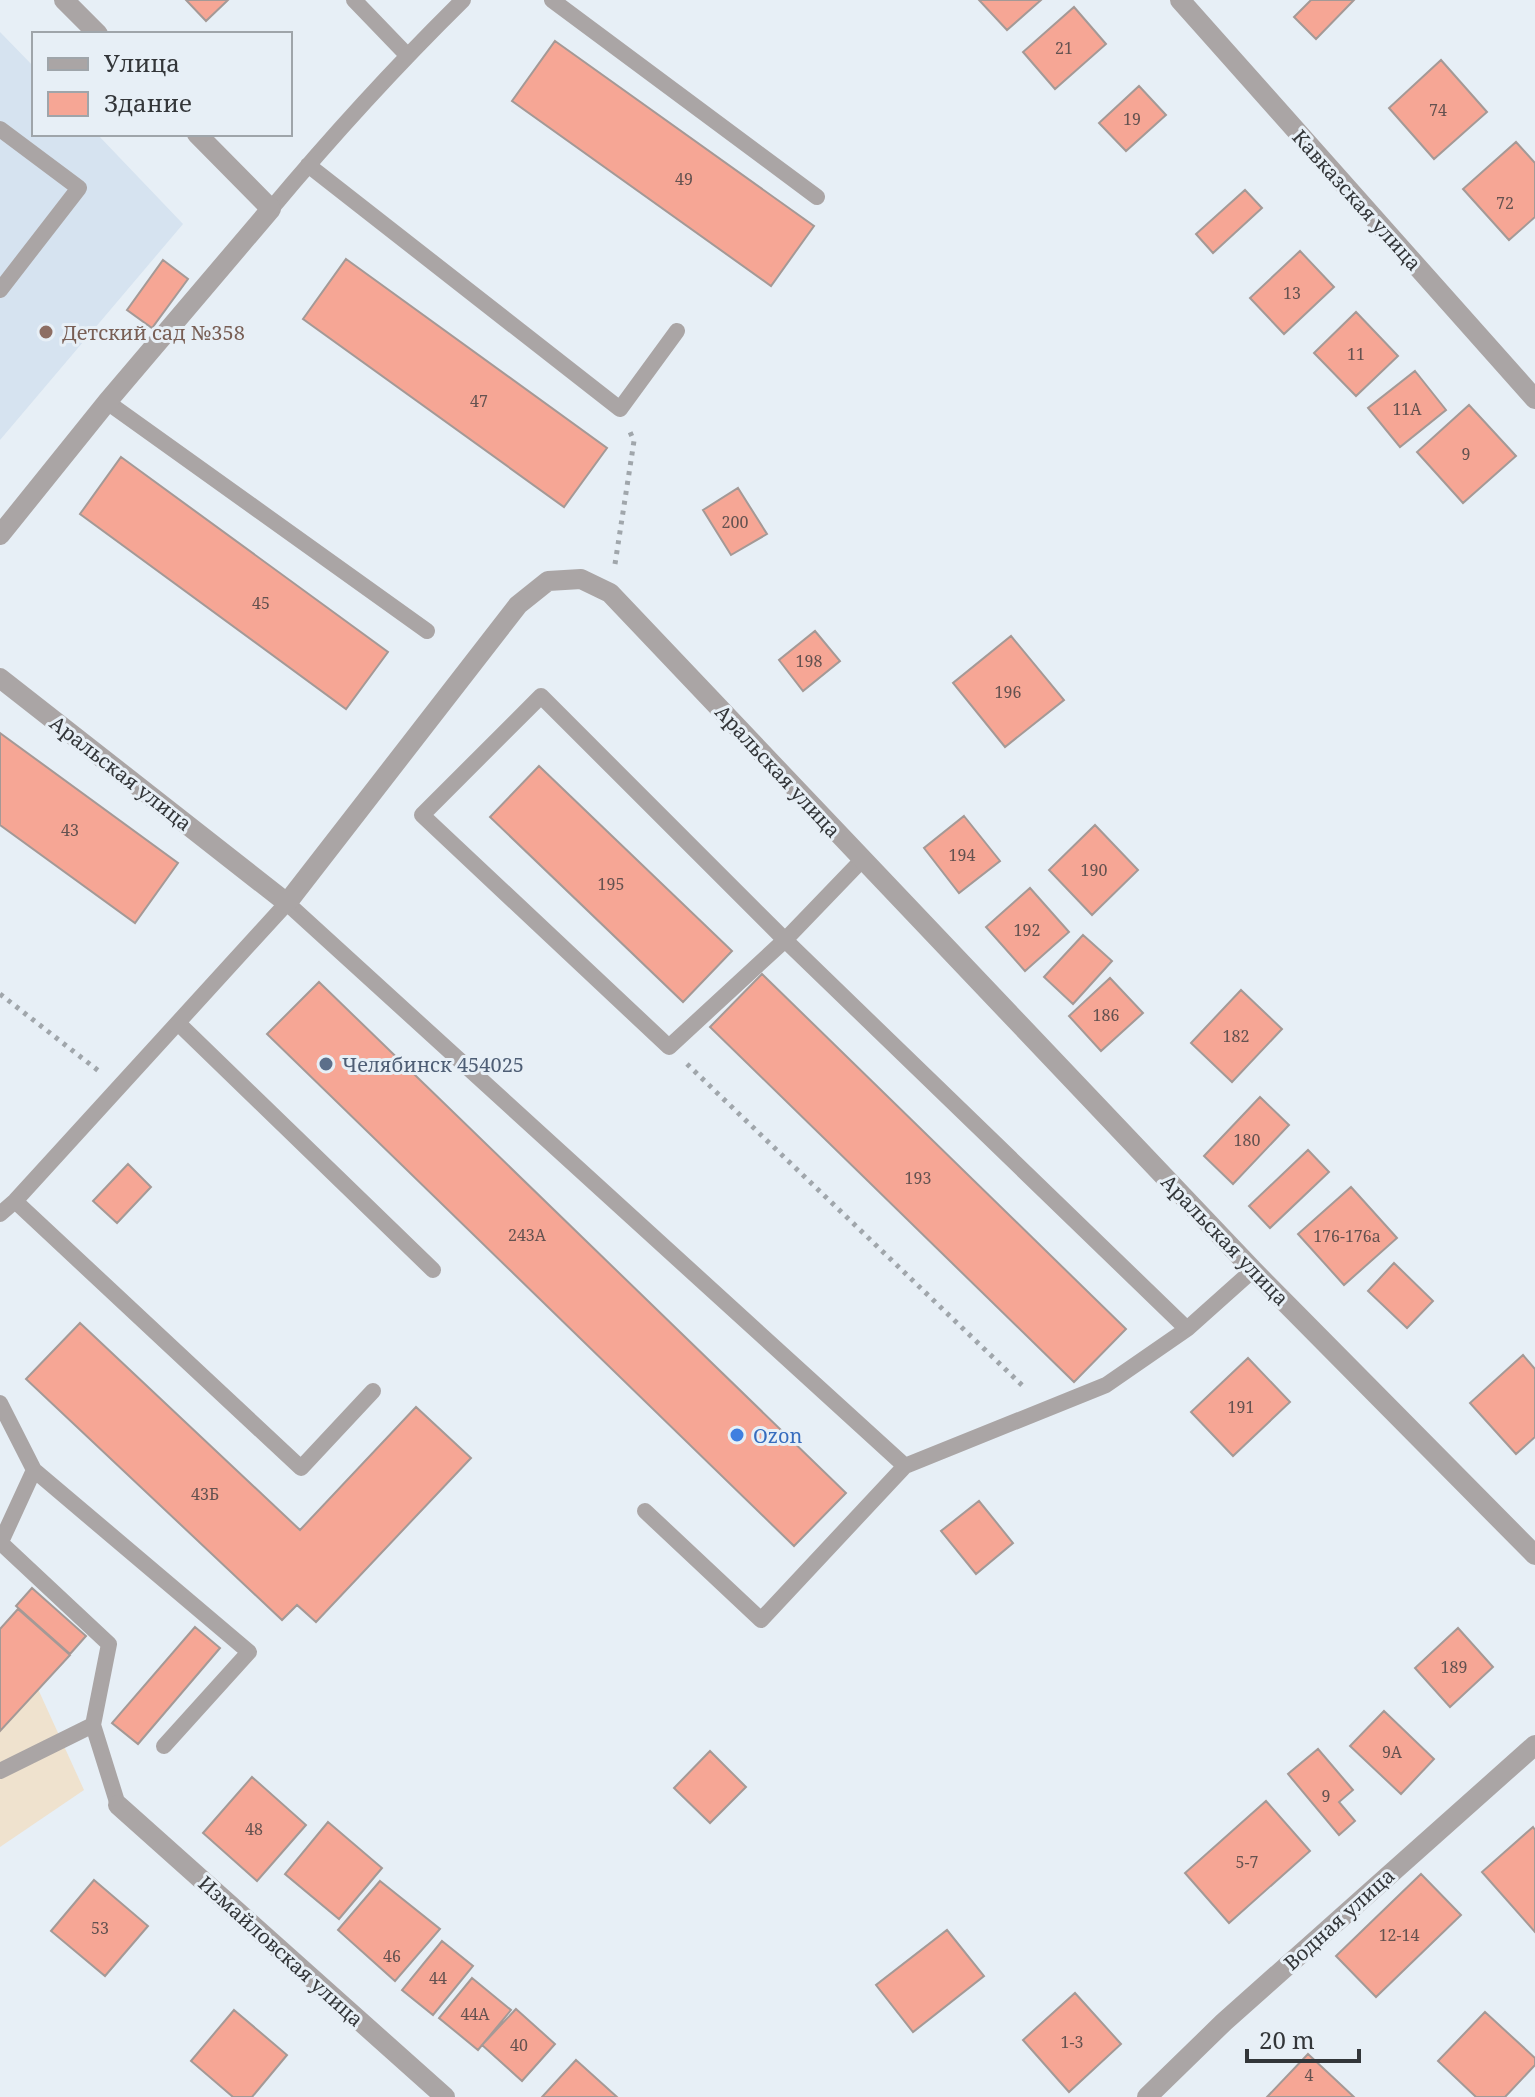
<svg xmlns="http://www.w3.org/2000/svg" width="1535" height="2097" font-family="'Noto Serif',serif">
  <style>
    .industrial { fill: #efe2ce }
    .built { fill: #d6e3f0 }
    .building { fill: #f6a695; stroke: #a49996; stroke-width: 2 }
    .lines { fill: none; stroke-linecap: round; stroke-linejoin: round }
    .path { stroke: #a0a6ab; stroke-width: 5; stroke-dasharray: 4 6; stroke-linecap: butt }
    .lane { stroke: #aaa5a5; stroke-width: 16 }
    .street { stroke: #aaa5a5; stroke-width: 20 }
    .education-dot { fill: #8d6e63; stroke: #e7eff6; stroke-width: 3 }
    .service-dot { fill: #5c6f8a; stroke: #e7eff6; stroke-width: 3 }
    .shop-dot { fill: #3f7fe0; stroke: #e7eff6; stroke-width: 3 }
    .labels { text-anchor: middle; dominant-baseline: central; stroke-width: 6; stroke-linejoin: round; paint-order: stroke }
    .number-label { font-size: 16px; fill: #645250 }
    .street-label { font-size: 20px; fill: #333639; stroke: #e7eff6 }
    .education-label { font-size: 20px; fill: #785e54; stroke: #e7eff6; text-anchor: start }
    .service-label { font-size: 20px; fill: #4e5e75; stroke: #e7eff6; text-anchor: start }
    .shop-label { font-size: 20px; fill: #366cbe; stroke: #e7eff6; text-anchor: start }
  </style>
  <rect width="100%" height="100%" fill="#e7eff6"/>
  <path class="industrial" d="M38,1689L84,1790L0,1847V1731Z"/>
  <path class="built" d="M0,32L34,67V134H97L183,224L0,440Z"/>
  <path class="building" d="M186,0H228L206,21Z
    M979,0H1041L1007,30Z
    M1311,0H1354L1316,39L1294,17Z
    M1074,7L1106,44L1055,89L1023,52Z
    M555,41L814,226L771,286L512,101Z
    M1441,60L1487,112L1434,159L1389,108Z
    M1139,86L1166,115L1126,151L1099,123Z
    M1516,142L1535,163V217L1509,240L1463,189Z
    M1245,190L1262,208L1213,253L1196,234Z
    M1300,251L1334,287L1284,334L1250,298Z
    M346,259L607,448L564,507L303,319Z
    M163,260L188,279L152,328L127,310Z
    M1356,312L1398,356L1356,396L1314,353Z
    M1415,371L1446,410L1400,447L1368,408Z
    M1469,405L1516,456L1463,503L1417,452Z
    M121,457L388,652L346,709L80,514Z
    M738,488L767,534L731,555L703,510Z
    M815,631L840,661L803,691L779,660Z
    M1011,636L1064,700L1005,747L953,683Z
    M0,733L178,863L135,923L0,825Z
    M539,766L732,951L683,1002L490,817Z
    M964,816L1000,861L959,893L924,848Z
    M1095,825L1138,870L1092,915L1049,870Z
    M1030,888L1069,932L1025,971L986,927Z
    M1083,935L1112,961L1073,1004L1044,977Z
    M762,974L1126,1329L1074,1382L710,1027Z
    M1110,978L1143,1013L1101,1051L1069,1016Z
    M319,982L846,1493L794,1546L267,1034Z
    M1241,990L1282,1029L1232,1082L1191,1043Z
    M1260,1097L1289,1125L1233,1184L1204,1156Z
    M1308,1150L1329,1172L1270,1228L1249,1206Z
    M128,1164L151,1187L117,1223L93,1201Z
    M1351,1187L1397,1238L1344,1285L1298,1234Z
    M1394,1263L1433,1301L1407,1328L1368,1291Z
    M80,1323L300,1530L416,1407L471,1458L316,1622L297,1605L282,1620L26,1379Z
    M1523,1355L1535,1369V1437L1516,1454L1470,1403Z
    M1248,1358L1290,1402L1233,1456L1191,1412Z
    M979,1501L1013,1543L976,1574L941,1531Z
    M32,1588L86,1636L70,1654L16,1606Z
    M18,1609L70,1655L0,1731V1629Z
    M195,1627L220,1648L138,1744L112,1723Z
    M1458,1628L1493,1667L1450,1707L1415,1668Z
    M1384,1711L1434,1759L1401,1794L1350,1746Z
    M1318,1749L1353,1790L1339,1802L1355,1821L1339,1835L1288,1774Z
    M710,1751L746,1787L710,1823L674,1788Z
    M252,1777L306,1825L257,1881L203,1833Z
    M1266,1801L1310,1851L1229,1923L1185,1873Z
    M328,1822L382,1868L339,1919L285,1874Z
    M1533,1827L1535,1830V1932L1482,1872Z
    M1421,1874L1461,1915L1376,1997L1336,1956Z
    M94,1880L148,1926L105,1976L51,1931Z
    M380,1881L440,1929L395,1981L338,1930Z
    M947,1930L984,1976L913,2032L876,1985Z
    M442,1941L473,1966L433,2015L402,1990Z
    M472,1978L511,2010L478,2050L439,2018Z
    M1075,1993L1121,2044L1069,2092L1023,2040Z
    M516,2009L555,2044L522,2081L482,2045Z
    M234,2010L287,2055L252,2097H233L191,2061Z
    M1485,2012L1535,2058V2065L1505,2097H1476L1438,2061Z
    M1308,2054L1354,2097H1267Z
    M576,2060L617,2097H542Z"/>
  <g class="lines">
    <path class="path" d="M615,564L634,441L630,432
      M0,994L100,1072
      M687,1064L1026,1389"/>
    <path class="lane" d="M354,0L407,55
      M552,0L817,197
      M0,129L79,188L0,290
      M308,165L620,409L677,331
      M271,209C332,136 395,67 463,0
      M107,402L427,631
      M862,860L785,940L669,1047L422,815L541,696L785,940L1187,1329
      M178,1023L433,1270
      M15,1201L301,1468L373,1391
      M0,1214L15,1201L287,903L905,1466L1106,1385L1187,1329L1253,1270
      M0,1403L34,1470L249,1652L164,1746
      M645,1511L761,1620L905,1466
      M1,1543L109,1644L93,1725L118,1805
      M0,1544L34,1470
      M0,1771L93,1725"/>
    <path class="street" d="M64,0L98,34
      M1180,0L1535,399
      M0,535L107,402L271,209L197,134
      M0,678L287,903L518,605L548,581L581,579L610,593L1253,1270L1535,1555
      M118,1805L445,2097
      M1147,2097L1224,2022L1535,1745"/>
  </g>
  <circle class="education-dot" cx="46" cy="332" r="8"/>
  <circle class="service-dot" cx="326" cy="1064" r="8"/>
  <circle class="shop-dot" cx="737" cy="1435" r="8"/>
  <g class="labels">
    <g class="number-label">
      <text x="1064" y="48">21</text>
      <text x="1438" y="110">74</text>
      <text x="1132" y="119">19</text>
      <text x="684" y="179">49</text>
      <text x="1505" y="203">72</text>
      <text x="1292" y="293">13</text>
      <text x="1356" y="354">11</text>
      <text x="479" y="401">47</text>
      <text x="1407" y="409">11А</text>
      <text x="1466" y="454">9</text>
      <text x="735" y="522">200</text>
      <text x="261" y="603">45</text>
      <text x="809" y="661">198</text>
      <text x="1008" y="692">196</text>
      <text x="70" y="830">43</text>
      <text x="962" y="855">194</text>
      <text x="1094" y="870">190</text>
      <text x="611" y="884">195</text>
      <text x="1027" y="930">192</text>
      <text x="1106" y="1015">186</text>
      <text x="1236" y="1036">182</text>
      <text x="1247" y="1140">180</text>
      <text x="918" y="1178">193</text>
      <text x="527" y="1235">243А</text>
      <text x="1347" y="1236">176-176а</text>
      <text x="1241" y="1407">191</text>
      <text x="205" y="1494">43Б</text>
      <text x="1454" y="1667">189</text>
      <text x="1392" y="1752">9А</text>
      <text x="1326" y="1796">9</text>
      <text x="254" y="1829">48</text>
      <text x="1247" y="1862">5-7</text>
      <text x="100" y="1928">53</text>
      <text x="1399" y="1935">12-14</text>
      <text x="392" y="1956">46</text>
      <text x="438" y="1978">44</text>
      <text x="475" y="2014">44А</text>
      <text x="1072" y="2042">1-3</text>
      <text x="519" y="2045">40</text>
      <text x="1309" y="2075">4</text>
    </g>
    <g class="street-label">
      <text transform="translate(1357 200) rotate(48)">Кавказская улица</text>
      <text transform="translate(778 771) rotate(47)">Аральская улица</text>
      <text transform="translate(121 773) rotate(38)">Аральская улица</text>
      <text transform="translate(1225 1240) rotate(46)">Аральская улица</text>
      <text transform="translate(1339 1919) rotate(-42)">Водная улица</text>
      <text transform="translate(281 1951) rotate(42)">Измайловская улица</text>
    </g>
    <g class="education-label">
      <text x="62" y="332">Детский сад №358</text>
    </g>
    <g class="service-label">
      <text x="342" y="1064">Челябинск 454025</text>
    </g>
    <g class="shop-label">
      <text x="753" y="1435">Ozon</text>
    </g>
  </g>
  <rect x="32" y="32" width="260" height="104" fill="#e7eff6" stroke="#9fa5aa" stroke-width="2"/>
  <rect x="48" y="58" width="40" height="12" fill="#aaa5a5" stroke="#9fa5aa" stroke-width="2"/>
  <text x="104" y="72" font-size="24" fill="#333639">Улица</text>
  <rect x="48" y="92" width="40" height="24" fill="#f6a695" stroke="#9fa5aa" stroke-width="2"/>
  <text x="104" y="112" font-size="24" fill="#333639">Здание</text>
  <path d="M1247 2049v12h112v-12" fill="none" stroke="#333639" stroke-width="4"/>
  <text x="1259" y="2049" font-size="24" fill="#333639" stroke="#e7eff6" stroke-width="6" paint-order="stroke">20 m</text>
</svg>
